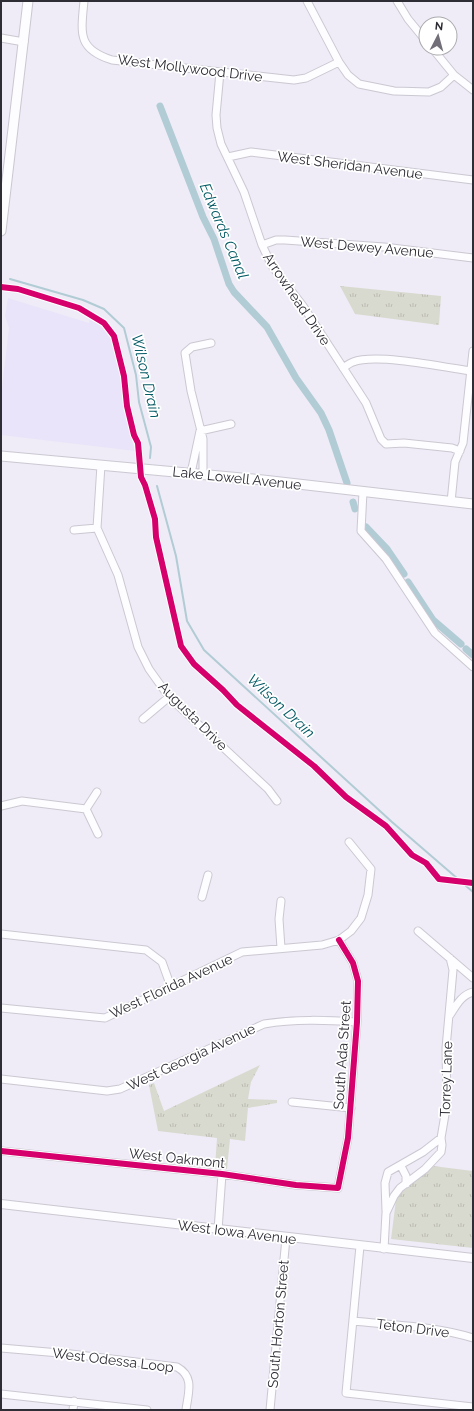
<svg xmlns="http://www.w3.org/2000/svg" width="474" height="1411" font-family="Raleway,sans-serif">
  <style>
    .built { fill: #e9e4f9 }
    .park { fill: url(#park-tufts) }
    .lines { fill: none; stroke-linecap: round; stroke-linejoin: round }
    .stream { stroke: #b1ccd4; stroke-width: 2 }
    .canal { stroke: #b1ccd4; stroke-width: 7 }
    .minor-casing { stroke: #cbc8d2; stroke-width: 9 }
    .tertiary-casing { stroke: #cbc8d2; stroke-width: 10 }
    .secondary-casing { stroke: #cbc8d2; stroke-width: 11 }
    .minor { stroke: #fdfcfe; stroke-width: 7 }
    .tertiary { stroke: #fdfcfe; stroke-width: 8 }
    .secondary { stroke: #fdfcfe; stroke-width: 9 }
    .cycleway-casing { stroke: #fff; stroke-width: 8 }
    .cycleway { stroke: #d6006c; stroke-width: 6 }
    .labels { text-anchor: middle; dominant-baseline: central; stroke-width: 3.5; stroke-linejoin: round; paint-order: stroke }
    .street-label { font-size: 14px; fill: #2e2c34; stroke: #fff }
    .water-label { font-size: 15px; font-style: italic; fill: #045a65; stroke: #fff }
  </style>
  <defs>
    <pattern id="park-tufts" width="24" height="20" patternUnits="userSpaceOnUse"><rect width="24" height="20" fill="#d9dacf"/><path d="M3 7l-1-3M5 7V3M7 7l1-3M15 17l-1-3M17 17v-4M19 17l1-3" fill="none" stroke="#bbbbb2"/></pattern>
  </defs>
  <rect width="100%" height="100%" fill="#efecf7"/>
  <path class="built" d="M8,298L89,323L90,317L109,331L122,381L125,414L135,451L1,435V397L9,328L5,316Z"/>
  <path class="park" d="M340,286L441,296L439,325L355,314Z
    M260,1065L251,1082L248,1099L277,1100V1103L248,1108L245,1141L230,1139L227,1169L215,1167L217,1138L158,1131L149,1085L154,1083L164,1111Z
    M433,1166L473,1171V1248L391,1239L396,1200L403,1190Z"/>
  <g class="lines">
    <path class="stream" d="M10,279L83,300L104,309L124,328L136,375L139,402L151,447L150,458
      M157,486L176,556L187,621L204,650L392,822L473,892"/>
    <path class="canal" d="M160,106L203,217L214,239L229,284L234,292L267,327L296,378L321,413L329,430L347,483
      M353,502L355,509
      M366,527L387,549L404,574
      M408,582L433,620L461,644
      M466,649L473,655"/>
    <g class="minor-casing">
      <path id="minor" d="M84,1C81,33 77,49 112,60L294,80L306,78L339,62
        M307,1L339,62L348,75L359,84L394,91L429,92L441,87L454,75
        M397,1L408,19L426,41
        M1,38L24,42
        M432,48L454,75L473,90
        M220,72L216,115L217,128L221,144L244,192L262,245L272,266L303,306L366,403L381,439L386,444L404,443L452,448L460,451
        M228,157L251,152L473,180
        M262,245L276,240H285L384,247L473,258
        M343,368C346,366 350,363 353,362C376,353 444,367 470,371
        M200,431L231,424
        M101,465L97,528L118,575L138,647L149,669L169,697L268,789L277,801
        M191,473L200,431
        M203,475V439L191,391L185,353L192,347L211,343
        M363,492L361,531L386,559L435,633L473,667
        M451,502L455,462L463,443L473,351
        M74,530L97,528
        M143,719L169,697
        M1,806L22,801L86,809
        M86,809L98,834
        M86,809L97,792
        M202,897L208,875
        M418,931L473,978
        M1,934L146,950L162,962L171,987
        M281,948L279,919L281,901
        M1,1008L105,1018L242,952L322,945L339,940L351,931L361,918L368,895L371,869L349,842
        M450,1015C456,1006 461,995 473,992
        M1,1079L107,1091L120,1089L264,1024C295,1019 325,1020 357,1022
        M292,1102L351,1108
        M1,1151L222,1174L296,1185L338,1188L348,1138L357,1022L358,981L353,963L339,940
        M401,1166L406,1176V1184
        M386,1211L385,1183L388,1172L423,1152L441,1138
        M218,1230L222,1174
        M360,1246L346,1393L473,1407
        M384,1249L386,1213L394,1196L400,1188L425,1169L441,1152L442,1145L441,1138L447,1103L446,1048L453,970L450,958
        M353,1321C392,1325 435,1326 473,1338
        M1,1348L71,1354L177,1367C195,1377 188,1393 186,1410
        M1,1394L147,1410
        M73,1410L74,1401
        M270,1410L286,1238"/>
    </g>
    <g class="tertiary-casing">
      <path id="tertiary" d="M1,1204L473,1258"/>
    </g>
    <g class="secondary-casing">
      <path id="secondary" d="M1,231L28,1
        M1,456L263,480L473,504"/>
    </g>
    <use href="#minor" class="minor"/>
    <use href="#tertiary" class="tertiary"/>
    <use href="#secondary" class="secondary"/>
    <g class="cycleway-casing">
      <path id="cycleway" d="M1,287L18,289L79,308L104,323L114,336L124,376L127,406L134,435L138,443L141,477L145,485L155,519L156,537L181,646L194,664L223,690L237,705L314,766L346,797L386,826L412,855L426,863L439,879L473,883
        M1,1151L222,1174L296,1185L338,1188L348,1138L357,1022L358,981L353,963L339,940"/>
    </g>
    <use href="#cycleway" class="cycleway"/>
  </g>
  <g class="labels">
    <g class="street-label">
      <text transform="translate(190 68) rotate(7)">West Mollywood Drive</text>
      <text transform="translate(350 165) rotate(7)">West Sheridan Avenue</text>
      <text transform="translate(367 247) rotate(5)">West Dewey Avenue</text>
      <text transform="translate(297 299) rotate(56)">Arrowhead Drive</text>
      <text transform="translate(237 478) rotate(6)">Lake Lowell Avenue</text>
      <text transform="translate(193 716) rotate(45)">Augusta Drive</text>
      <text transform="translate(171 986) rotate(-25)">West Florida Avenue</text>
      <text transform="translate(342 1055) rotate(-86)">South Ada Street</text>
      <text transform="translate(191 1057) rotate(-25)">West Georgia Avenue</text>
      <text transform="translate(446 1079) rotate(-88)">Torrey Lane</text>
      <text transform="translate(177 1158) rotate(6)">West Oakmont</text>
      <text transform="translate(237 1232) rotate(7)">West Iowa Avenue</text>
      <text transform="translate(278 1324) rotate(-85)">South Horton Street</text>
      <text transform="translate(413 1328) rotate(7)">Teton Drive</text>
      <text transform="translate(113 1360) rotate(7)">West Odessa Loop</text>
    </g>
    <g class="water-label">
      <text transform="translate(224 231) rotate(67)">Edwards Canal</text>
      <text transform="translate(146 376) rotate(77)">Wilson Drain</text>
      <text transform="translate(281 706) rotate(43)">Wilson Drain</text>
    </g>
  </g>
  <rect width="474" height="1411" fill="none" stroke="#2e2c34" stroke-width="4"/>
  <g transform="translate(438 36) rotate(6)"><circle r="19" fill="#ffffff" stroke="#ababae"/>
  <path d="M0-3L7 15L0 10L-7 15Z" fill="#726f78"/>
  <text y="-6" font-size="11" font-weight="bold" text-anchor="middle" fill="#2e2c34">N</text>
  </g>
</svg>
